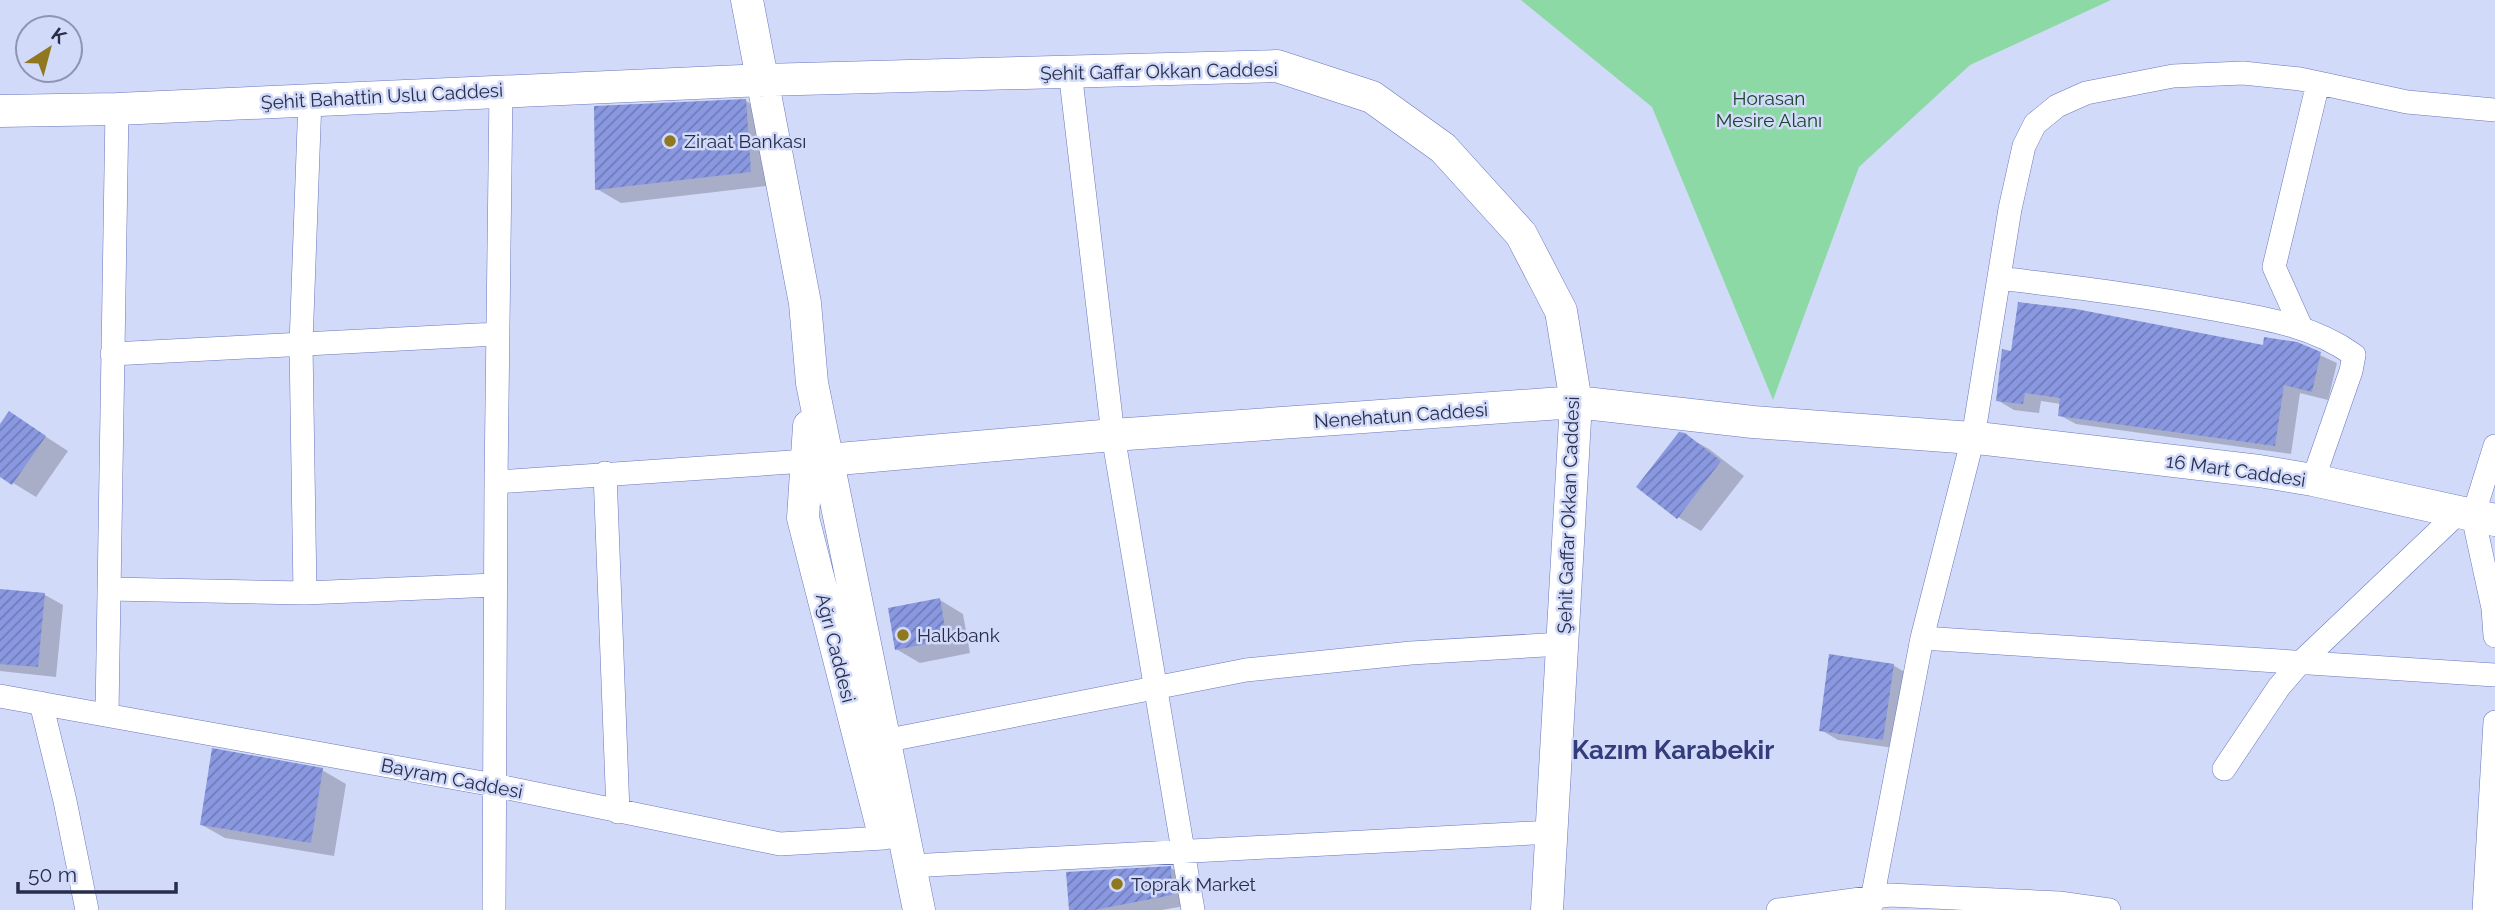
<svg xmlns="http://www.w3.org/2000/svg" width="2495" height="910" font-family="Raleway,sans-serif">
  <style>
    .park { fill: #8dd9a6 }
    .shadow { fill: #0003 }
    .building { fill: url(#building-hatch) }
    .lines { fill: none; stroke-linecap: round; stroke-linejoin: round }
    .street-casing { stroke: #6a77bd; stroke-width: 24 }
    .secondary-casing { stroke: #6a77bd; stroke-width: 33 }
    .street { stroke: #fff; stroke-width: 23 }
    .secondary { stroke: #fff; stroke-width: 32 }
    .poi-dot { fill: #8f781e; stroke: #d2daf9; stroke-width: 2.5 }
    .labels { text-anchor: middle; dominant-baseline: central; stroke-width: 5; stroke-linejoin: round; paint-order: stroke }
    .street-label { font-size: 19px; fill: #272d4a; stroke: #d2daf9 }
    .park-label { font-size: 19px; fill: #1b452c; stroke: #d2daf9 }
    .poi-label { font-size: 19px; fill: #272d4a; stroke: #d2daf9; text-anchor: start }
    .district-label { font-size: 26px; font-weight: bold; fill: #343c7c; stroke: #d2daf9 }
  </style>
  <defs>
    <pattern id="building-hatch" width="6" height="6" patternUnits="userSpaceOnUse" patternTransform="scale(1.75)"><rect width="6" height="6" fill="#8998e0"/><path d="M-1 1l2-2M0 6l6-6M5 7l2-2" fill="none" stroke="#707cb8"/></pattern>
  </defs>
  <rect width="100%" height="100%" fill="#d2daf9"/>
  <path class="park" d="M1521,0H2111L1970,65L1859,167L1773,400L1652,107Z"/>
  <path class="shadow" d="M746,101L769,115L774,185L621,203L597,189Z
    M2296,344L2337,363L2328,400L2300,393L2291,454L2076,424L2059,415L2061,404L2041,401L2039,413L2014,410L1997,400L2003,351L2264,347Z
    M9,413L68,451L36,497L0,475V427Z
    M1684,435L1709,449L1744,476L1701,531L1678,517Z
    M0,590L45,595L63,605L56,677L0,671Z
    M940,600L963,614L970,653L920,663L896,649Z
    M1893,665L1911,676L1901,749L1838,740L1821,730Z
    M322,770L346,784L334,856L225,838L202,825Z
    M1171,868L1189,878L1190,905L1162,910H1071Z"/>
  <path class="building" d="M746,99L751,172L595,190L594,106Z
    M2018,302L2076,309L2263,345L2264,337L2297,342L2321,352L2312,392L2284,385L2275,446L2058,416L2060,398L2025,393L2023,404L1996,401L2002,349L2011,351Z
    M9,411L46,436L12,485L0,477V424Z
    M1679,432L1685,433L1721,461L1677,519L1636,487Z
    M0,589L45,593L38,667L0,664Z
    M940,598L947,640L895,650L888,608Z
    M1829,654L1894,664L1883,740L1819,731Z
    M212,748L323,768L311,843L200,825Z
    M1171,866L1172,895L1094,910H1069L1066,872Z"/>
  <g class="lines">
    <g class="street-casing">
      <path id="street" d="M1070,71L1113,435L1193,910
        M1999,278C2071,287 2142,295 2213,309C2263,318 2312,325 2354,355L2351,371L2313,480
        M2301,327L2274,267L2318,83
        M112,354L497,334
        M2495,446L2473,516L2493,608L2495,636
        M605,473L618,812
        M496,482L821,460
        M109,589L305,593L495,585
        M305,593L301,344L310,99
        M1922,638L2495,675
        M0,696L494,785L780,844L884,838L903,835
        M41,703L65,801L87,910
        M107,714L117,109
        M884,741L1246,670L1411,653L1562,644
        M2224,769L2279,687L2299,664L2458,513
        M910,866L1552,832
        M494,910L496,482L501,90
        M1778,910L1890,895L2059,903L2109,910
        M1870,910L1922,638L1973,438L2010,209L2024,146L2035,124L2057,106L2086,93L2173,76L2243,73L2300,79L2407,102L2495,110
        M2484,910L2495,722"/>
    </g>
    <g class="secondary-casing">
      <path id="secondary" d="M747,0L805,303L812,383L919,910
        M0,111L117,109L764,80L1277,66L1372,97L1443,148L1521,234L1561,311L1576,402L1547,910
        M809,426L803,518L881,823
        M827,460L1113,435L1576,402L1753,422L1986,439L2259,471L2313,480L2495,520"/>
    </g>
    <use href="#street" class="street"/>
    <use href="#secondary" class="secondary"/>
  </g>
  <g class="poi-dot">
    <circle cx="670" cy="141" r="7"/>
    <circle cx="903" cy="635" r="7"/>
    <circle cx="1117" cy="884" r="7"/>
  </g>
  <g class="labels">
    <g class="street-label">
      <text transform="translate(1159 71) rotate(-1)">Şehit Gaffar Okkan Caddesi</text>
      <text transform="translate(382 96) rotate(-3)">Şehit Bahattin Uslu Caddesi</text>
      <text transform="translate(1401 415) rotate(-4)">Nenehatun Caddesi</text>
      <text transform="translate(2236 470) rotate(8)">16 Mart Caddesi</text>
      <text transform="translate(1568 515) rotate(-88)">Şehit Gaffar Okkan Caddesi</text>
      <text transform="translate(836 648) rotate(76)">Ağrı Caddesi</text>
      <text transform="translate(452 778) rotate(11)">Bayram Caddesi</text>
    </g>
    <g class="park-label">
      <text x="1769" y="98">Horasan<tspan x="1769" dy="22">Mesire Alanı</tspan></text>
    </g>
    <g class="poi-label">
      <text x="684" y="141">Ziraat Bankası</text>
      <text x="917" y="635">Halkbank</text>
      <text x="1131" y="884">Toprak Market</text>
    </g>
    <g class="district-label">
      <text x="1673" y="750">Kazım Karabekir</text>
    </g>
  </g>
  <g transform="translate(49 49) rotate(36)"><circle r="33" fill="#d2daf9" stroke="#8e95b3" stroke-width="2"/>
  <path d="M0-5L12 26L0 18L-12 26Z" fill="#8f781e"/>
  <text y="-10" font-size="19" font-weight="bold" text-anchor="middle" fill="#272d4a">K</text>
  </g>
  <path d="M18 882v10h158v-10" fill="none" stroke="#272d4a" stroke-width="3.5"/>
  <text x="28" y="882" font-size="21" fill="#272d4a" stroke="#d2daf9" stroke-width="5" paint-order="stroke">50 m</text>
</svg>
